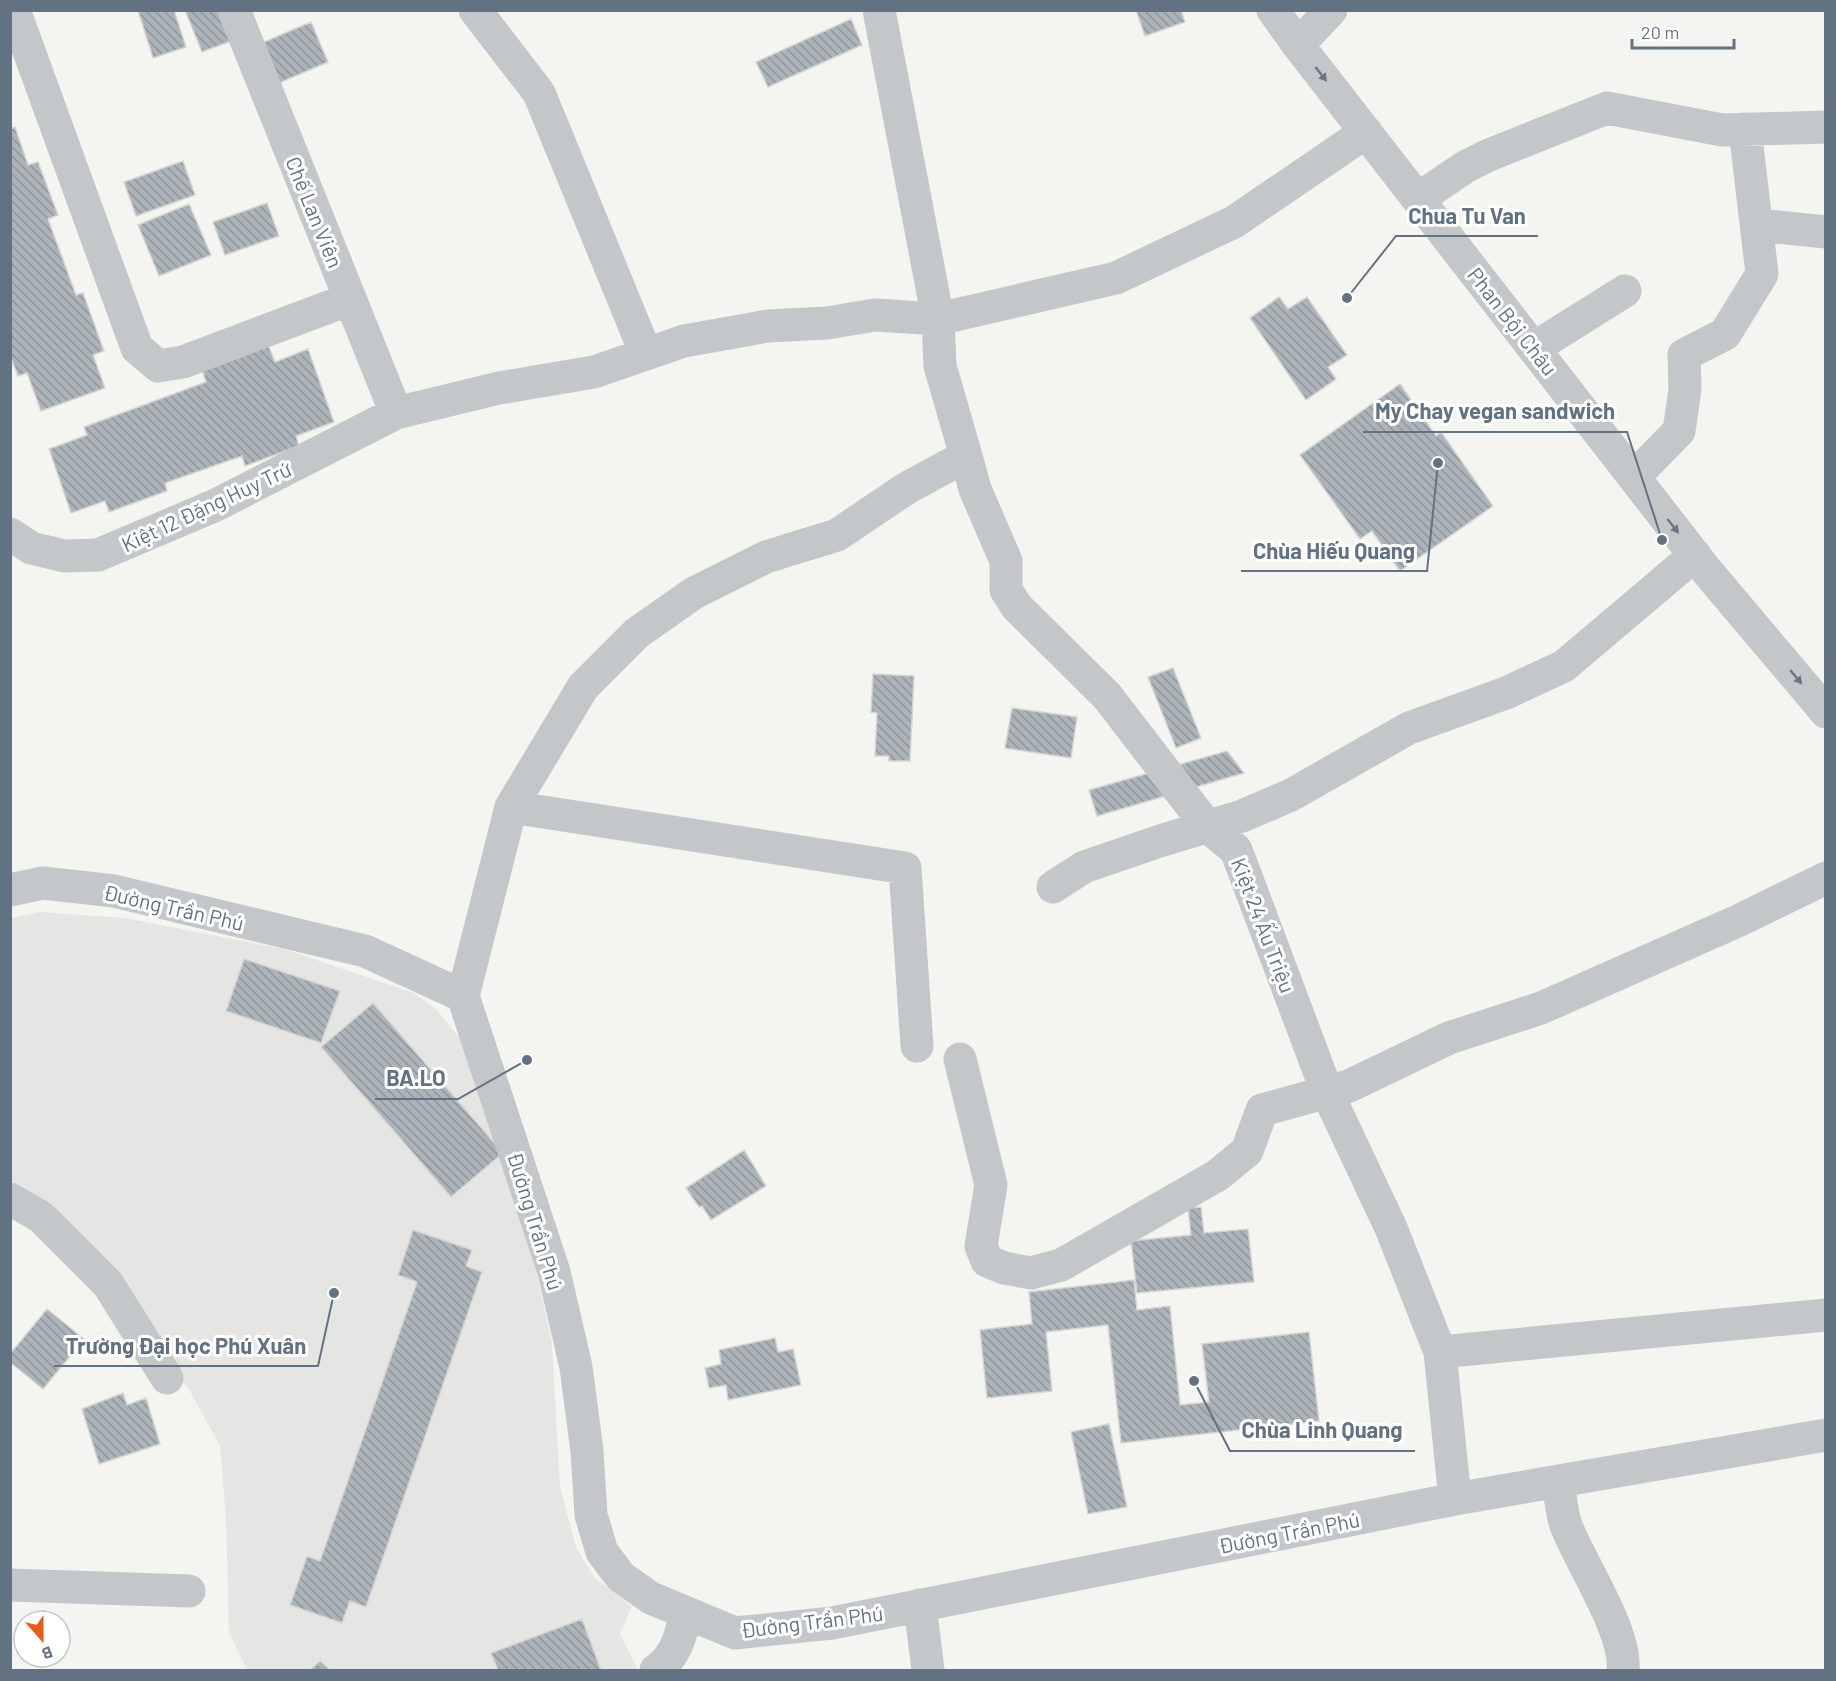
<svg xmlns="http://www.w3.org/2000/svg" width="1836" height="1681" font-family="Barlow,sans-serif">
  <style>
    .built { fill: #e5e6e4 }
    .building { fill: url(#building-back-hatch); stroke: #d5d6d3; stroke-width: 1.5 }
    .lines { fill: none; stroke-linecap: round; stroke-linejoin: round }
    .minor { stroke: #c4c7ca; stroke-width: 33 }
    .oneway { fill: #677686 }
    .labels { text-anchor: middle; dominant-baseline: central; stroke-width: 6; stroke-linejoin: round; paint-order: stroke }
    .street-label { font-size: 21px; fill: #627282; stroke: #fff }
    .leader { fill: none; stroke: #627282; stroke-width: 2 }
    .callout-dot { fill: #627282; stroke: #fff; stroke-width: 2 }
    .callout-label { font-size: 22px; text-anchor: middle; font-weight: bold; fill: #627282; stroke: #fff; stroke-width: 6; stroke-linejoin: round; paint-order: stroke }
  </style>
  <defs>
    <pattern id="building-back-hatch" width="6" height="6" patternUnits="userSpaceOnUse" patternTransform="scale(1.5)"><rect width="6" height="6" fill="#acb3b9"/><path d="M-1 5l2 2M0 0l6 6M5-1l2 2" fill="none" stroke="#8f969c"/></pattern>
  </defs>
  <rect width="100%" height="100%" fill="#f4f5f0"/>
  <path class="built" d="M40,912L125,918L284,949L414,993L437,1010L462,1041L536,1270L552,1344L560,1487L576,1547L594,1577L632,1607L620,1633L638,1670H247L229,1633L226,1520L220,1446L191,1393L157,1344L11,1185V918Z"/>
  <path class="building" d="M138,10H174L186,47L153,58Z
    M185,10H219L231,41L202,52Z
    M1136,10H1181L1185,22L1145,36Z
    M851,19L862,45L768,87L756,62Z
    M311,22L328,62L279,83L262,43Z
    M15,127L28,165L38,162L58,215L48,219L76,295L83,293L104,351L93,355L105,388L41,411L27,373L18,376L10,355V129Z
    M183,161L195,195L136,216L124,182Z
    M267,203L279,236L225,255L213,222Z
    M189,204L211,255L159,276L138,225Z
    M1279,297L1288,309L1307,297L1347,355L1328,367L1336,379L1306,400L1250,318Z
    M268,345L275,362L308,349L334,422L296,436L299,446L245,466L242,456L165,483L167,491L109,512L105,501L71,513L49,449L87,435L84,427L206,382L202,369Z
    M1400,384L1436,436L1441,432L1493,506L1400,571L1372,531L1360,539L1300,455Z
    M1173,668L1201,738L1176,748L1148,677Z
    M873,674L914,676L910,761H889V756H875L877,713L871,712Z
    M1012,708L1077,717L1071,758L1005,748Z
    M1227,751L1244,773L1097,816L1089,790Z
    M244,959L340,991L321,1043L226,1011Z
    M373,1003L503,1153L451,1197L321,1047Z
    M744,1150L766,1186L711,1220L702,1206L699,1207L686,1188Z
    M1201,1207L1204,1233L1248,1229L1254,1282L1137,1293L1131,1241L1191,1235L1188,1208Z
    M413,1230L472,1250L466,1266L482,1272L366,1607L350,1601L342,1623L290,1605L307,1556L320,1561L417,1282L398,1275Z
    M1134,1280L1137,1310L1170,1306L1180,1405L1209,1402L1202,1344L1309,1332L1319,1421L1121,1443L1108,1325L1046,1332L1052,1391L987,1398L980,1330L1032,1324L1029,1292Z
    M47,1309L84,1339L43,1389L10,1362V1354Z
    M775,1338L778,1352L793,1349L801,1385L728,1400L726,1385L709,1388L705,1368L721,1364L719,1350Z
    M123,1393L127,1405L146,1398L160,1444L99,1464L82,1409Z
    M1109,1424L1127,1507L1088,1514L1071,1432Z
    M582,1619L601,1670H498L491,1653Z
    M320,1661L330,1670H310Z"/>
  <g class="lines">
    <path class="minor" d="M14,10L137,348L158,366L183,362L350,299
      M234,10L396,413
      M475,10L539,93L646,354
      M1273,10L1298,45L1706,570L1826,712
      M1298,45L1331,10
      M1418,199L1465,167L1489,155L1607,108L1722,130L1826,127
      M1757,225L1826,232
      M1534,348L1625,291
      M966,456L975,489L1006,561V590L1017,607L1107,696L1207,826L1236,850L1327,1092L1391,1228L1440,1352
      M1634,477L1679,431L1685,389L1684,355L1725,334L1762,274L1745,129
      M10,534L31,548L64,556L98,555L216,505L396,413L499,388L594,372L684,341L768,326L827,323L875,315L938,319L1116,278L1234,222L1366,132
      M511,807L905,868L917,1046
      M1053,887L1084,867L1160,841L1242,816L1291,795L1409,728L1506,693L1564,666L1695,555
      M10,890L43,883L114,891L365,951L463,996L554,1272L576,1367L587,1451L591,1515L602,1552L621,1577L651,1598L735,1633L832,1623L1455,1499L1826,1435
      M463,996L511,807L583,687L637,633L694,593L766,557L837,535L907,488L966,456L940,366L938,319L879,10
      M960,1059L991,1185L981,1246L987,1261L1004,1268L1031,1273L1061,1265L1218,1175L1247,1151L1262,1110L1349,1086L1449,1038L1541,1008L1740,920L1826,878
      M10,1199L41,1217L108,1284L167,1378
      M1558,1482C1561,1496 1561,1514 1567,1528C1582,1565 1627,1633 1623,1670
      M1455,1499L1440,1352L1826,1315
      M10,1585L189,1591
      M920,1605L928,1670
      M656,1670C676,1657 681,1635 686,1613"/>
  </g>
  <defs><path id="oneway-solid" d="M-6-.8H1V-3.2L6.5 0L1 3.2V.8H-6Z" transform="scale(1.5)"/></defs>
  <g class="oneway">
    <use href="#oneway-solid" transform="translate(1321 74) rotate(52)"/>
    <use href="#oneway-solid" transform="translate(1673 526) rotate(52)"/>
    <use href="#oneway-solid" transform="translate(1796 677) rotate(50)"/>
  </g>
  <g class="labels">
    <g class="street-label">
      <text transform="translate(315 212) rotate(68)">Chế Lan Viên</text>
      <text transform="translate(1513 321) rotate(52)">Phan Bội Châu</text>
      <text transform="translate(206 506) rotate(-25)">Kiệt 12 Đặng Huy Trứ</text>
      <text transform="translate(174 907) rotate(13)">Đường Trần Phú</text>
      <text transform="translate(1264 925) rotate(69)">Kiệt 24 Ấu Triệu</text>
      <text transform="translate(536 1221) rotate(73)">Đường Trần Phú</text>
      <text transform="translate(1289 1532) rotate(-11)">Đường Trần Phú</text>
      <text transform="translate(812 1621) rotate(-7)">Đường Trần Phú</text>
    </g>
  </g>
  <path class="leader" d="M1347 298L1396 236H1538M1662 540L1627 432H1363M1438 463L1427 571H1241M527 1060L458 1099H375M334 1293L318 1366H54M1194 1381L1230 1451H1415"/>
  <g class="callout-dot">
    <circle cx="1347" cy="298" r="6"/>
    <circle cx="1662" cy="540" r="6"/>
    <circle cx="1438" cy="463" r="6"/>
    <circle cx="527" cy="1060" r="6"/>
    <circle cx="334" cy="1293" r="6"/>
    <circle cx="1194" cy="1381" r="6"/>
  </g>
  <g class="callout-label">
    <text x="1467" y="224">Chua Tu Van</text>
    <text x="1495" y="419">My Chay vegan sandwich</text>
    <text x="1334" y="559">Chùa Hiếu Quang</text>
    <text x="416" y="1086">BA.LO</text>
    <text x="186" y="1354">Trường Đại học Phú Xuân</text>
    <text x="1322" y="1438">Chùa Linh Quang</text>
  </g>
  <rect width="1836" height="1681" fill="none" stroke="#627282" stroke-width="24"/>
  <g transform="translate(42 1639) rotate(159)"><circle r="28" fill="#ffffff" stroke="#c0c7cd" stroke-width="1.5"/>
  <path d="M0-4.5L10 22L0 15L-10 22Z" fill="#e95b1b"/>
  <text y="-9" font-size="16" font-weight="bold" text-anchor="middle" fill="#627282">B</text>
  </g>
  <path d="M1632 39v9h102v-9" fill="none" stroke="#627282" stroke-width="3"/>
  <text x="1641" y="39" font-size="18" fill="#627282" stroke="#ffffff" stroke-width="4.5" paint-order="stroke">20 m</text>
</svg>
